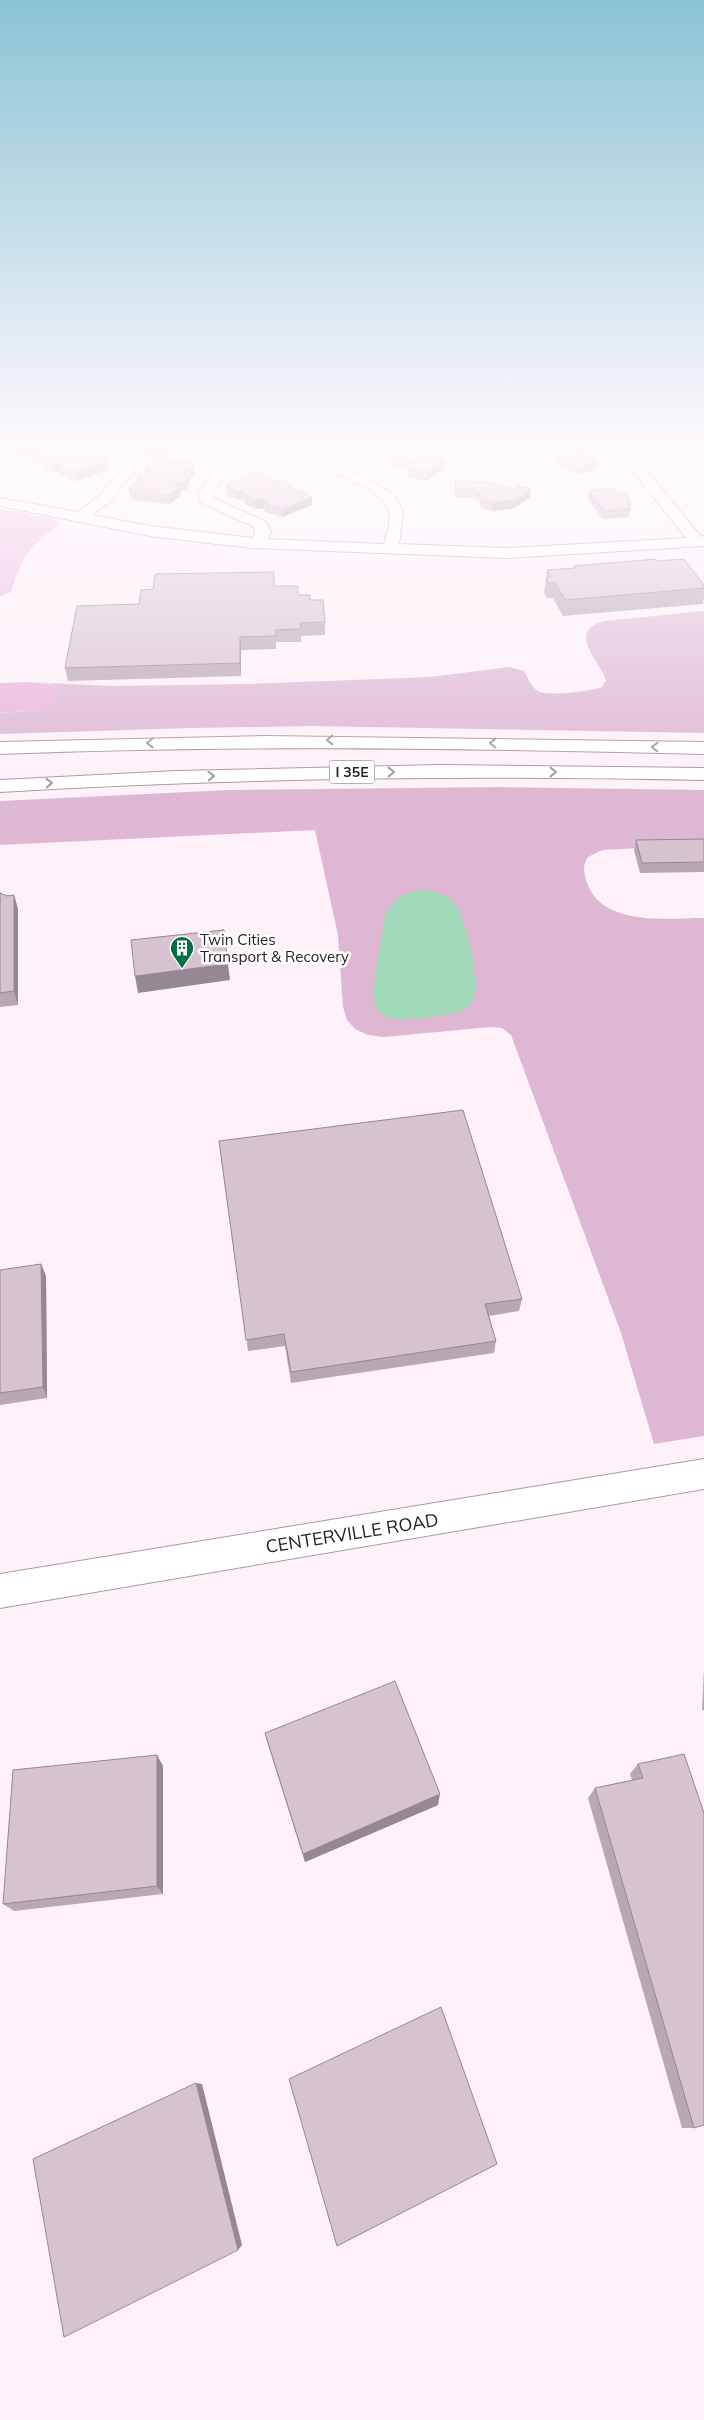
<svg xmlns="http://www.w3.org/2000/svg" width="704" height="2420" font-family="Mulish,sans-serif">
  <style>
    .green { fill: #deb8d3 }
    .forest { fill: #e8b5da }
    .water { fill: #a0dab8 }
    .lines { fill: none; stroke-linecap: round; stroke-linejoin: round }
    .minor-casing { stroke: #ab97a5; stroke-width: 2 }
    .highway-casing { stroke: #ab97a5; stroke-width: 2 }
    .minor { fill: #fff; fill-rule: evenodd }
    .highway { fill: #fff; fill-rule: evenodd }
    .wall { fill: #b9a7b3 }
    .shaded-wall { fill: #968892 }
    .building { fill: #d7c2d0; stroke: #968892 }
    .oneway { stroke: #9e9b9d }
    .labels { text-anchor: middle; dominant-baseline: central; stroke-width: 5; stroke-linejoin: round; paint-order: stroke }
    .shield { fill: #fff; stroke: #686366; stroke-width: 1 }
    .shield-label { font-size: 14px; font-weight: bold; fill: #282025 }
    .poi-label { font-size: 15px; fill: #282025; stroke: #fff; text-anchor: start }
    .near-street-label { font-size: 18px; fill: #282025; stroke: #fff }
  </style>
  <rect width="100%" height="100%" fill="#fef1fa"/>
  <path class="green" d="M704,611V733L313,726L189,728L0,734V713L41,710L53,684L30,682L112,686L247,684L430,677L510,667L524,671C528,678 531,687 538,691C547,697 591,691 602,687L606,680C598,658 566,631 605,621Z
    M498,787L704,790V841L658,847L602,850L588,857C582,866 584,873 587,883C603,927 667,918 704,918V1436L654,1444L621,1333L511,1035L502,1028L491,1027L384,1037L368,1035L355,1029L347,1020L343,1007L338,935L315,830L0,845V801L229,790Z"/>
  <path class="forest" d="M0,509L54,519L59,524C29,549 23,553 11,592L0,597Z
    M30,682L55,685L59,693L58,701L41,710L0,713V683Z"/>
  <path class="water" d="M424,890C436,891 447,894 455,904C466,918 483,988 471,1003C461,1015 438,1015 424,1017C408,1018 393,1022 379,1012L373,1001V989L385,916C392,899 406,891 424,890Z"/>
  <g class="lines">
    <g class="minor-casing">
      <path id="minor" d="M85,445C107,445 124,451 135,470L111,501L92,515L150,526L253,538L255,532L254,527L200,502L198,495L217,463L215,455L204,445H220L228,453L231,463L212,497L266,522L271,532L268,539L384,544C387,533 393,517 387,506C375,483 293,458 267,448L265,445H285L325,460L364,477L394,495L403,512L399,544L506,548L686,538L612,445H626L701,537L704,536V546L506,558L251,548L150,536L0,506V498L77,512L101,495L121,470L117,463Z
        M691,445H704V451Z
        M704,1459V1489L0,1608V1574Z"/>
    </g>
    <g class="highway-casing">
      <path id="highway" d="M264,736L704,742V754C469,748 235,745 0,754V742Z
        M440,765L704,768V780C469,775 235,778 0,792V780L176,771Z"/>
    </g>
    <use href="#minor" class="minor"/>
    <use href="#highway" class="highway"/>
  </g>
  <path class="wall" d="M10,445H71L92,456L107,459L108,470L77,481L71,480L61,475L60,472H53L45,468L44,463L24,458L23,453L19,455L10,448Z
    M122,445H184V448L154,458L139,453L138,450L122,446Z
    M346,445H367L350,449Z
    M554,445H584L586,448L585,456L595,469L578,475L562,468L555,457V452L554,449Z
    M390,456L444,461V469L426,481L407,476V469L390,464Z
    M193,462L195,474L192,479H189L190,484L185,490L180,491L181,495L170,504L132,500V498H130L129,489L137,483V478L146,471V467Z
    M273,480L292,489L312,497V505L283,517L265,512L264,508L256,509L245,504V501L242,499L238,500L230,497L226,493V484Z
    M455,481L530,497L515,508L493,511L481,508L479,503V500L473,499V498H455L454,490Z
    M589,490L619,493L631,502L629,517L603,519L588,499Z
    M657,561L704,585V597L703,604L563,616L553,598H547L544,593L547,570L573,568L574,566Z
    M274,586L298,595L310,600L325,622V635L301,636V642H276V649L241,650V676L68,681L65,668L139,604Z
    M704,839V872L640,873L634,850L636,840Z
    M0,893L7,896L14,895L18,909V1005L0,1007Z
    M219,1141L522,1299L519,1311L489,1316L496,1341L494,1353L291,1383L285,1346L248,1351Z
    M41,1264L46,1276L47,1398L0,1405V1270Z
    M704,1669V1710H702Z
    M265,1733L438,1805L305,1862L268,1745Z
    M638,1764L704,1813L694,2128H682L588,1798L595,1788L632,1780L630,1774Z
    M163,1766V1894L14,1911L3,1904Z"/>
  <path class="shaded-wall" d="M22,445L23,453L19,455L17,447Z
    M168,445H184V448L154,458L153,450Z
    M350,445H367L350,449Z
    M107,459L108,470L77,481L75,472Z
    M444,461V469L426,481L427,473Z
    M596,461L595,469L578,475L579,467Z
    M193,462L194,467V466L195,474L192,479L191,471L192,464Z
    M60,463V472H53L52,464Z
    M185,470L186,479L189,476L190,484L185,490L180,491L181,495L170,504L169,495L174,486Z
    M531,489L530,497L515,508L493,511L494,502Z
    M242,490V499L238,500L237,492Z
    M312,497V505L283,517V509Z
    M264,499V508L256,509L255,500Z
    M240,637L241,650V676L240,663Z
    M14,895L18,909V1005L14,991Z
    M228,964L230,980L138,993L135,976Z
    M41,1264L46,1276L47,1398L43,1387Z
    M157,1755L163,1766V1894L157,1886Z
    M440,1794L438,1805L305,1862L303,1854Z
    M196,2083L202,2084L242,2245L238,2250Z"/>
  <path class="building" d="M22,445H70L83,447L92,451L89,454L93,456L97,454L107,459L104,460L107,462L75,472H70L59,467L64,466L60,463L52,464L43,460L47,457L43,455L22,450L26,447Z
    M138,445H168L153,450Z
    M558,445H584L586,448H579L584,456L596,461L579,467L563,459L556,448H559Z
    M400,449L444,461L427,473L407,468L415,462L390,456Z
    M156,459L193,462L192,464L194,466L191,471L185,470L183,473L189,476L184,482L176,483L174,486H180L169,495L131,492L133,490L129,489L134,482L140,483L142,480L137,478L141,472L149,471L151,468L146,467L152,461Z
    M255,473H260L272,478L268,480L281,481L292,485L290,488L295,491L299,489L312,497L283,509L264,503L269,502L264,499L255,500L245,496L247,495L242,490L237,492L229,488L226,484Z
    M455,481L485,482L514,489L518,486L531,489L516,500L494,502L482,499L479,495L482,493L474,490L475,489H456Z
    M615,488L619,493H624L631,502H626L631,509L604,511L589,490Z
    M656,559L657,561L684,559L704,585V588L565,600L555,582L549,583L546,578L551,577L547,570L575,568L574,566Z
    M274,572V586H298V595H310V600H323L325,622L300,623L301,629L275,630L276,636L240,637V663L65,668L77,606L139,604L141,590L153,589L155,574Z
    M704,839V862L642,863L636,840Z
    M0,893L7,896L14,895V991L0,993Z
    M224,930L228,964L135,976L131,940Z
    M463,1110L522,1299L485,1304L496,1341L291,1372L284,1334L246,1340L219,1141Z
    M41,1264L43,1387L0,1393V1270Z
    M395,1681L440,1794L303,1854L265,1733Z
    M684,1754L704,1813V2125L694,2128L595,1788L643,1778L638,1764Z
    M157,1755V1886L3,1904L13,1770Z
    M441,2007L497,2164L337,2246L289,2079Z
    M196,2083L238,2250L64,2337L33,2159Z"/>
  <defs><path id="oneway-chevron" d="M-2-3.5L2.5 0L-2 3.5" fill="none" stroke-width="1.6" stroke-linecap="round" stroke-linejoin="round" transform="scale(1.25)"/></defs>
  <g class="oneway">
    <use href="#oneway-chevron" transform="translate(330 740) rotate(-180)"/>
    <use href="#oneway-chevron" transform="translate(150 743) rotate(179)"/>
    <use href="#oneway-chevron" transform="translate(493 743) rotate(-179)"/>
    <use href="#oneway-chevron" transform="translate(655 747) rotate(-179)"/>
    <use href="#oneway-chevron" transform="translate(391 772) rotate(-1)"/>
    <use href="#oneway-chevron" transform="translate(553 772)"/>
    <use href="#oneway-chevron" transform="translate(211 776) rotate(-2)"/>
    <use href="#oneway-chevron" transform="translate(49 783) rotate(-3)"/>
  </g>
  <linearGradient id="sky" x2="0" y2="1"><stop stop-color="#8bc3d5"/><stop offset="0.57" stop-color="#fff9fd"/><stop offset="1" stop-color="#fff9fd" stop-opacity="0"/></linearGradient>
  <rect width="704" height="784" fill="url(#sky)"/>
  <defs>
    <g id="building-pin" transform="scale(1.25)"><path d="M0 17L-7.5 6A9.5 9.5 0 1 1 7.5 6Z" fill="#066e45" stroke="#fff"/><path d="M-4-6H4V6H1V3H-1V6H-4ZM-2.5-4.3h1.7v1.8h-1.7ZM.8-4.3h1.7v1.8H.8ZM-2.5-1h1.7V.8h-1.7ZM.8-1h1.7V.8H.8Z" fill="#fff"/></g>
  </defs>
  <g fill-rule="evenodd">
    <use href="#building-pin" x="182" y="948"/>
  </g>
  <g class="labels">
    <rect class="shield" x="329.5" y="760.5" width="45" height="23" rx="4"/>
    <g class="shield-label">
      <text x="352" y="772">I 35E</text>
    </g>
    <g class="poi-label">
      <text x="200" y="939">Twin Cities<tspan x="200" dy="17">Transport &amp; Recovery</tspan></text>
    </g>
    <g class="near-street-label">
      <text transform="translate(352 1533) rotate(-9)">CENTERVILLE ROAD</text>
    </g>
  </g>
</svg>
